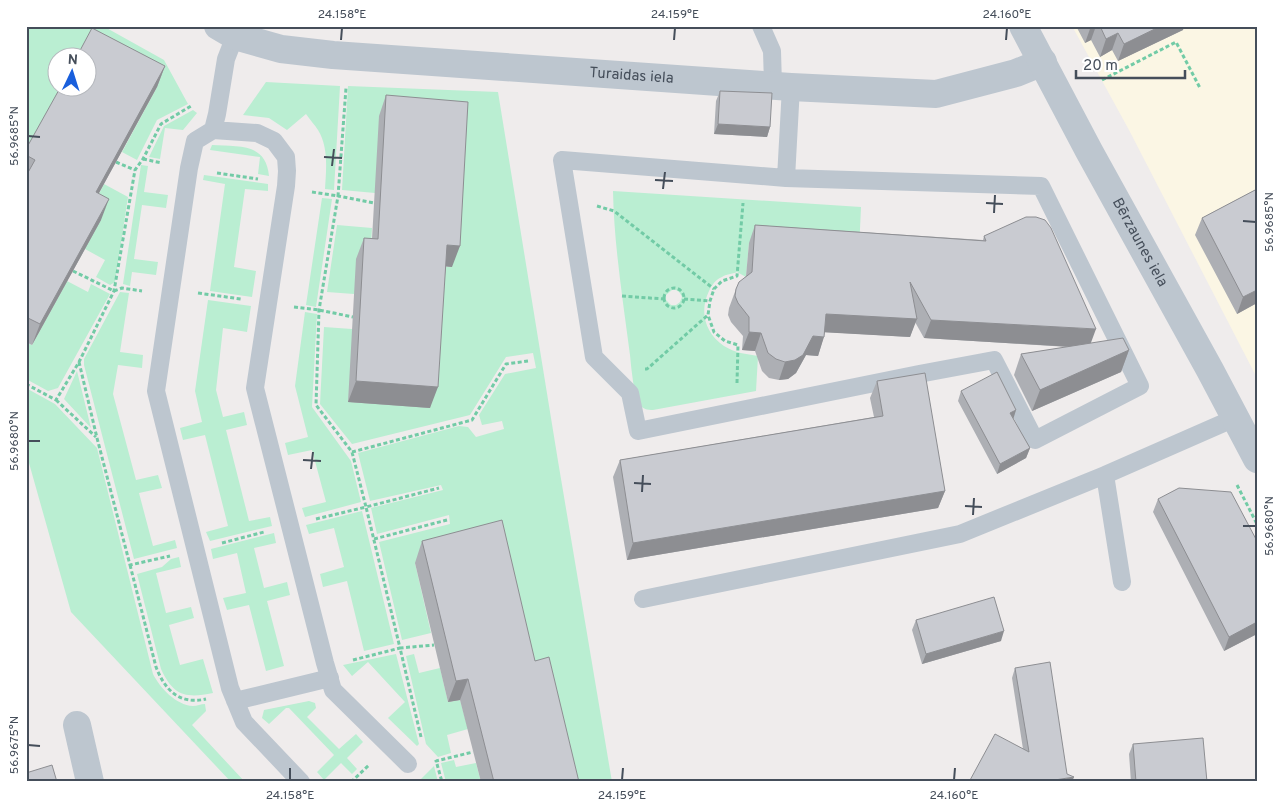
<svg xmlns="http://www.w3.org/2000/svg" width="1283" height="808" font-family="Overpass,sans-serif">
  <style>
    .commercial { fill: #fbf6e4 }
    .green { fill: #baeed2; fill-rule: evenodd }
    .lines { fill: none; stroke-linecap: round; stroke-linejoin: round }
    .path { stroke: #72cba6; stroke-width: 3; stroke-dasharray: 4 2.5; stroke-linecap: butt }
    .lane { stroke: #bdc6cf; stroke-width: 18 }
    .street { stroke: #bdc6cf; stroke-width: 28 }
    .wall { fill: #adafb4 }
    .shaded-wall { fill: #8d8e92 }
    .building { fill: #c9cbd1; stroke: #8d8e92 }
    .ticks { fill: none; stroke: #454e5a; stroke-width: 2 }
    .labels { text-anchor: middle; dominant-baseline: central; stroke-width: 4; stroke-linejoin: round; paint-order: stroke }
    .street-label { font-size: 15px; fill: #454e5a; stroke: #fff }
    .neatline { fill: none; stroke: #454e5a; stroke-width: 2 }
    .ticks-label { font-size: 12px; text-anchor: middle; fill: #454e5a }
  </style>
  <rect width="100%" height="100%" fill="#efecec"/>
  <path class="commercial" d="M1072,26H1257V378L1129,130Z"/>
  <path class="green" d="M27,26H103L164,60L188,104L157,120L137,160L122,152L157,87L85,50L80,57L58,58V88H63L26,156Z
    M266,82L340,86L334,190L325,189C326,170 329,148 318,130C315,125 310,120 306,114L287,130L269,118L243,115Z
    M348,86L498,92L558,461L612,782H566L415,563L431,633L402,640L379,542L450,524L449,515L377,534L371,508L443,490L441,485L370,501L358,453L459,426L468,427L476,437L504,429L502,421L482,425L479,415L505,374L536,368L533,353L506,357L470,415L352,444L320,404L324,327L352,329L440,266L452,267L375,193L342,190Z
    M193,110L197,113L183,130L165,128L160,159L149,157L164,126Z
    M212,145C238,147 266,142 269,176L258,174L260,157L210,150Z
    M141,165L148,166L144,192L168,195L166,208L142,205L134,259L158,262L156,275L132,272L130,286L123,284Z
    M204,175L268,184V191L245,189L234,267L256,271L252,297L210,291L225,184L203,180Z
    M104,184L128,197L115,282L110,285L96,277L105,260L85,249L89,213Z
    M613,191L861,207L859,251L749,243L746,277L737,272C732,274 726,274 722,277C716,279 712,285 709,291C699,312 705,333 724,346C735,353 746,354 758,356L756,391L653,410C648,410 642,409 639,404C634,397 631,365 630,355C623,301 614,245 613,191ZM672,290C677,289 680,292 682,297L680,302L676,305H671L666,300V295Z
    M322,198L332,199L316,307L306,305Z
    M337,225L372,228L370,261L354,294L327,292Z
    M67,281L88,292L91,284L110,294L58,388L48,391L26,379V342L32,345Z
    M120,292L129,293L120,352L143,355L142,368L118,365L113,394L136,480L158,475L162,488L139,493L153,546L175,540L177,548L134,559L84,365V359Z
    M208,300L251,306L247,332L223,328L216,390L223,417L244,412L247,425L226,430L249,521L270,517L272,526L210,541L206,532L228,526L205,435L183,440L180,428L202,422L195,391Z
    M305,312L317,314L312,407L351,461L361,502L305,517L302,508L326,502L312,450L288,455L285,443L308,437L295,386Z
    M77,371L91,428L64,399Z
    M26,388L55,404L97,448L153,674C160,688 176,705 193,706C197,706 201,704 205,704L206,711L192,725L245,782H231L71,612L29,463L26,461Z
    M362,511L394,644L364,651L347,581L323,587L320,574L344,567L334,528L309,534L306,525Z
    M274,533L276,543L254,548L264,588L287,582L290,595L267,601L284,666L266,671L249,605L227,610L223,598L246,593L237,553L213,559L211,549Z
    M179,557L181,567L156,573L166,613L191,607L194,618L169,625L180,665L203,659L213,693C185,699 173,695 161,669L137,574L162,567L171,559Z
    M396,654L419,744L417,746L388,718L405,702L368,662L352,676L343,665Z
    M414,654L419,673L440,668L448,702L460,700L468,729L447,735L451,753L438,757L426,744L406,656Z
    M309,701L315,703L316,708L307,717L339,749L356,734L363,742L347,758L357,769L352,774L341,763L324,780L317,772L334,755L289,708H286L269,724L262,718L264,710Z
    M454,760L456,767L476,763L481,782H446L441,763Z
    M434,766L438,782H418Z"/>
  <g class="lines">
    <path class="path" d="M1102,80L1176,42L1200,88
      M143,159L162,163
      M116,162L135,170
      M217,173L258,179
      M312,192L338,196L346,88
      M597,206L614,211L714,289
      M73,271L114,291L122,288L142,291
      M664 298a10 10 0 1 1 20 0a10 10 0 1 1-20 0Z
      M198,293L241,299
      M622,296L664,299
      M684,299L710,301
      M294,307L319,310L353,317
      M79,362L97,438L130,565L170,556
      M645,369H647L708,315
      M737,383L738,345L725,341L714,332L708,315L710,301L714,289L722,281L737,276L743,203
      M26,384L56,400L79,362L114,291L135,170L143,159L161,124L191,106
      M56,400L96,437
      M352,452L472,420L506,364L528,361
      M1237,485L1257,524
      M316,519L366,507L352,452L316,405L319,310L338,196L374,203
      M374,539L447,520
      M222,543L264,532
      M130,565L156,667C165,690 179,705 206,699
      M353,660L400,648L366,507L439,488
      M421,737L400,648L434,645
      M436,760V761L473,752
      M437,764L442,782
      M351,782L369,765"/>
    <path class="lane" d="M761,26L772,51L773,85
      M235,36L226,59L217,114L213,130L195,141L189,168L156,391L230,688L244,722L301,782
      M213,130L257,133L274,141L286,157L287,171L286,186L255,388L325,663L333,690L408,764
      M562,160L786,178L1041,186L1140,386L1035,440L994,360L919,374L638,431L630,393L594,357Z
      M786,178L791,87
      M1105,475L1122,582
      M643,599L960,534L1105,475L1235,418
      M235,701L330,678"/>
    <g class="street">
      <path id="s1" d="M218,26L235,36L281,49L333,55L791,87L936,94L1016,73L1043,62"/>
      <path id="s2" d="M1023,26L1089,151L1210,370L1257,459"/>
      <path d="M77,725L90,782"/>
    </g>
  </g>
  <path class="wall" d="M1076,26H1184L1183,30L1118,61L1112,50L1100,57L1091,40L1085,43Z
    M165,66L157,87L99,193L101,220L32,345L26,342V149Z
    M720,91L770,127L767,137L714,134L716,101Z
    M386,95L452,267L446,266L430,408L348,402L356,259L364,238L372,239L379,116Z
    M1257,189V303L1237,314L1195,235L1202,218Z
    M755,225L983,240L984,236L1091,343L1129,350L1121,372L1032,411L1014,375L1021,354L1069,347L924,338L915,322L910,337L825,332L818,356L806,355L796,373L788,379L779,380L769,378L762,371L755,351L742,350L743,336L731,322L728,315L729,308L736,289L746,276L749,243Z
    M877,381L945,491L938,508L627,560L613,477L620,460L874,417L870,398Z
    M961,391L1016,410L1013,418L1030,448L1026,458L997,474L958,401Z
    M1158,499L1257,541V634L1224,651L1153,512Z
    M422,541L535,661L579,782H481L460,700L448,702L415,563Z
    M916,620L1001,641L922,664L912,630Z
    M1015,668L1067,774L1023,749L1012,678Z
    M1133,744L1207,782H1131L1129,754Z"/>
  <path class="shaded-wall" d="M1091,26H1096L1091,40L1085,43Z
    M1161,26H1184L1183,30L1118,61L1124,44Z
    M1118,33L1112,50L1100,57L1106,39Z
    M165,66L157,87L88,213L96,192Z
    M718,124L770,127L767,137L714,134Z
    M109,199L101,220L32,345L40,324Z
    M447,245L460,246L452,267L440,266Z
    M1257,290V303L1237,314L1243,297Z
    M826,314L917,319L910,337L819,332Z
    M931,320L1096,329L1089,348L924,338Z
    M749,332L761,333L755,351L742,350Z
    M813,336L824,337L818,356L806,355L796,373L788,379L779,380L785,362Z
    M1129,350L1121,372L1032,411L1040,390Z
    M356,381L438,387L430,408L348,402Z
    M1016,410L1013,420L1010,413Z
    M1030,448L1026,458L997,474L1000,464Z
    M945,491L938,508L627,560L633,543Z
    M1257,622V634L1224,651L1229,637Z
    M1004,631L1001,641L922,664L926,654Z
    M468,679L460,700L448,702L456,681Z
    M1074,777L1072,782H1042Z"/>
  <path class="building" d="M1100,26H1161L1124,44L1118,33L1106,39Z
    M92,28L165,66L96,192L109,199L40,324L26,317V176L35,160L26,155V149L60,88H88V58H76Z
    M720,91L772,93L770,127L718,124Z
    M386,95L468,102L460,246L447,245L438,387L356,381L364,238L378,239Z
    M1257,189V290L1243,297L1202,218Z
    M1026,217H1036L1045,220L1051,228L1096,329L931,320L910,282L917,319L826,314L824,337L813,336L803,355L795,360L785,362L776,359L768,353L761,333L749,332V317L738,303L735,296L736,289L739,282L752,272L755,225L986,241L984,236Z
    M1123,338L1129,350L1040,390L1021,354Z
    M997,372L1016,410L1010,413L1030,448L1000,464L961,391Z
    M925,373L945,491L633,543L620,460L883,416L877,381Z
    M1179,488L1231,492L1257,541V622L1229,637L1158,499Z
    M502,520L535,661L549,657L579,782H494L468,679L456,681L422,541Z
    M994,597L1004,631L926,654L916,620Z
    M1050,662L1067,774L1074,777L1042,782H969L995,734L1029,752L1015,668Z
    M1203,738L1207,782H1136L1133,744Z
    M52,765L57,782H26V773Z"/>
  <path class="ticks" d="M341,40L342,28M674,40L675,28M1006,40L1007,28M28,136L40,137M324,157L342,158M332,166L334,149M655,180L673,181M663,189L665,172M986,203L1003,204M994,213L995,195M1243,221L1256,222M28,441H40M303,460L321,461M311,469L313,452M634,483L651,484M642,492L643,475M965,506L982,507M973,515L974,498M1243,526H1256M28,745L40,746M290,780V768M622,780L623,768M954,780L955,768"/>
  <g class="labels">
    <g class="street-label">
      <text stroke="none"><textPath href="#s1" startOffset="419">Turaidas iela</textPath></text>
      <text stroke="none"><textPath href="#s2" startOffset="246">Bērzaunes iela</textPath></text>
    </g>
  </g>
  <rect width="1283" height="808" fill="none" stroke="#ffffff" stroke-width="55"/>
  <g transform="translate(72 72) rotate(4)"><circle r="24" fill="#ffffff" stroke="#b5b8bd"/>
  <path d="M0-4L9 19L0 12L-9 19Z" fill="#195fdc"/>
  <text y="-8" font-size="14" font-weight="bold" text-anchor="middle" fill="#454e5a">N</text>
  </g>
  <path d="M1076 70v8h109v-8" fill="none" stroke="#454e5a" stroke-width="2.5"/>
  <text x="1083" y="70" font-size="15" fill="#454e5a" stroke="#ffffff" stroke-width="4" paint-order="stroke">20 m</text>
  <rect x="28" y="28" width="1228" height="752" class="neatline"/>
  <g class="ticks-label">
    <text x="342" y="18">24.158°E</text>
    <text x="675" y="18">24.159°E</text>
    <text x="1007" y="18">24.160°E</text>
    <text transform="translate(14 136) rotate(-90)" y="4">56.9685°N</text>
    <text transform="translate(1269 222) rotate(-90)" y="4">56.9685°N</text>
    <text transform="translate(14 441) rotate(-90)" y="4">56.9680°N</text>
    <text transform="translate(1269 526) rotate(-90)" y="4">56.9680°N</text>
    <text transform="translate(14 745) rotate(-90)" y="4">56.9675°N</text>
    <text x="290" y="799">24.158°E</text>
    <text x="622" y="799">24.159°E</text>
    <text x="954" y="799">24.160°E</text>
  </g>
</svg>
